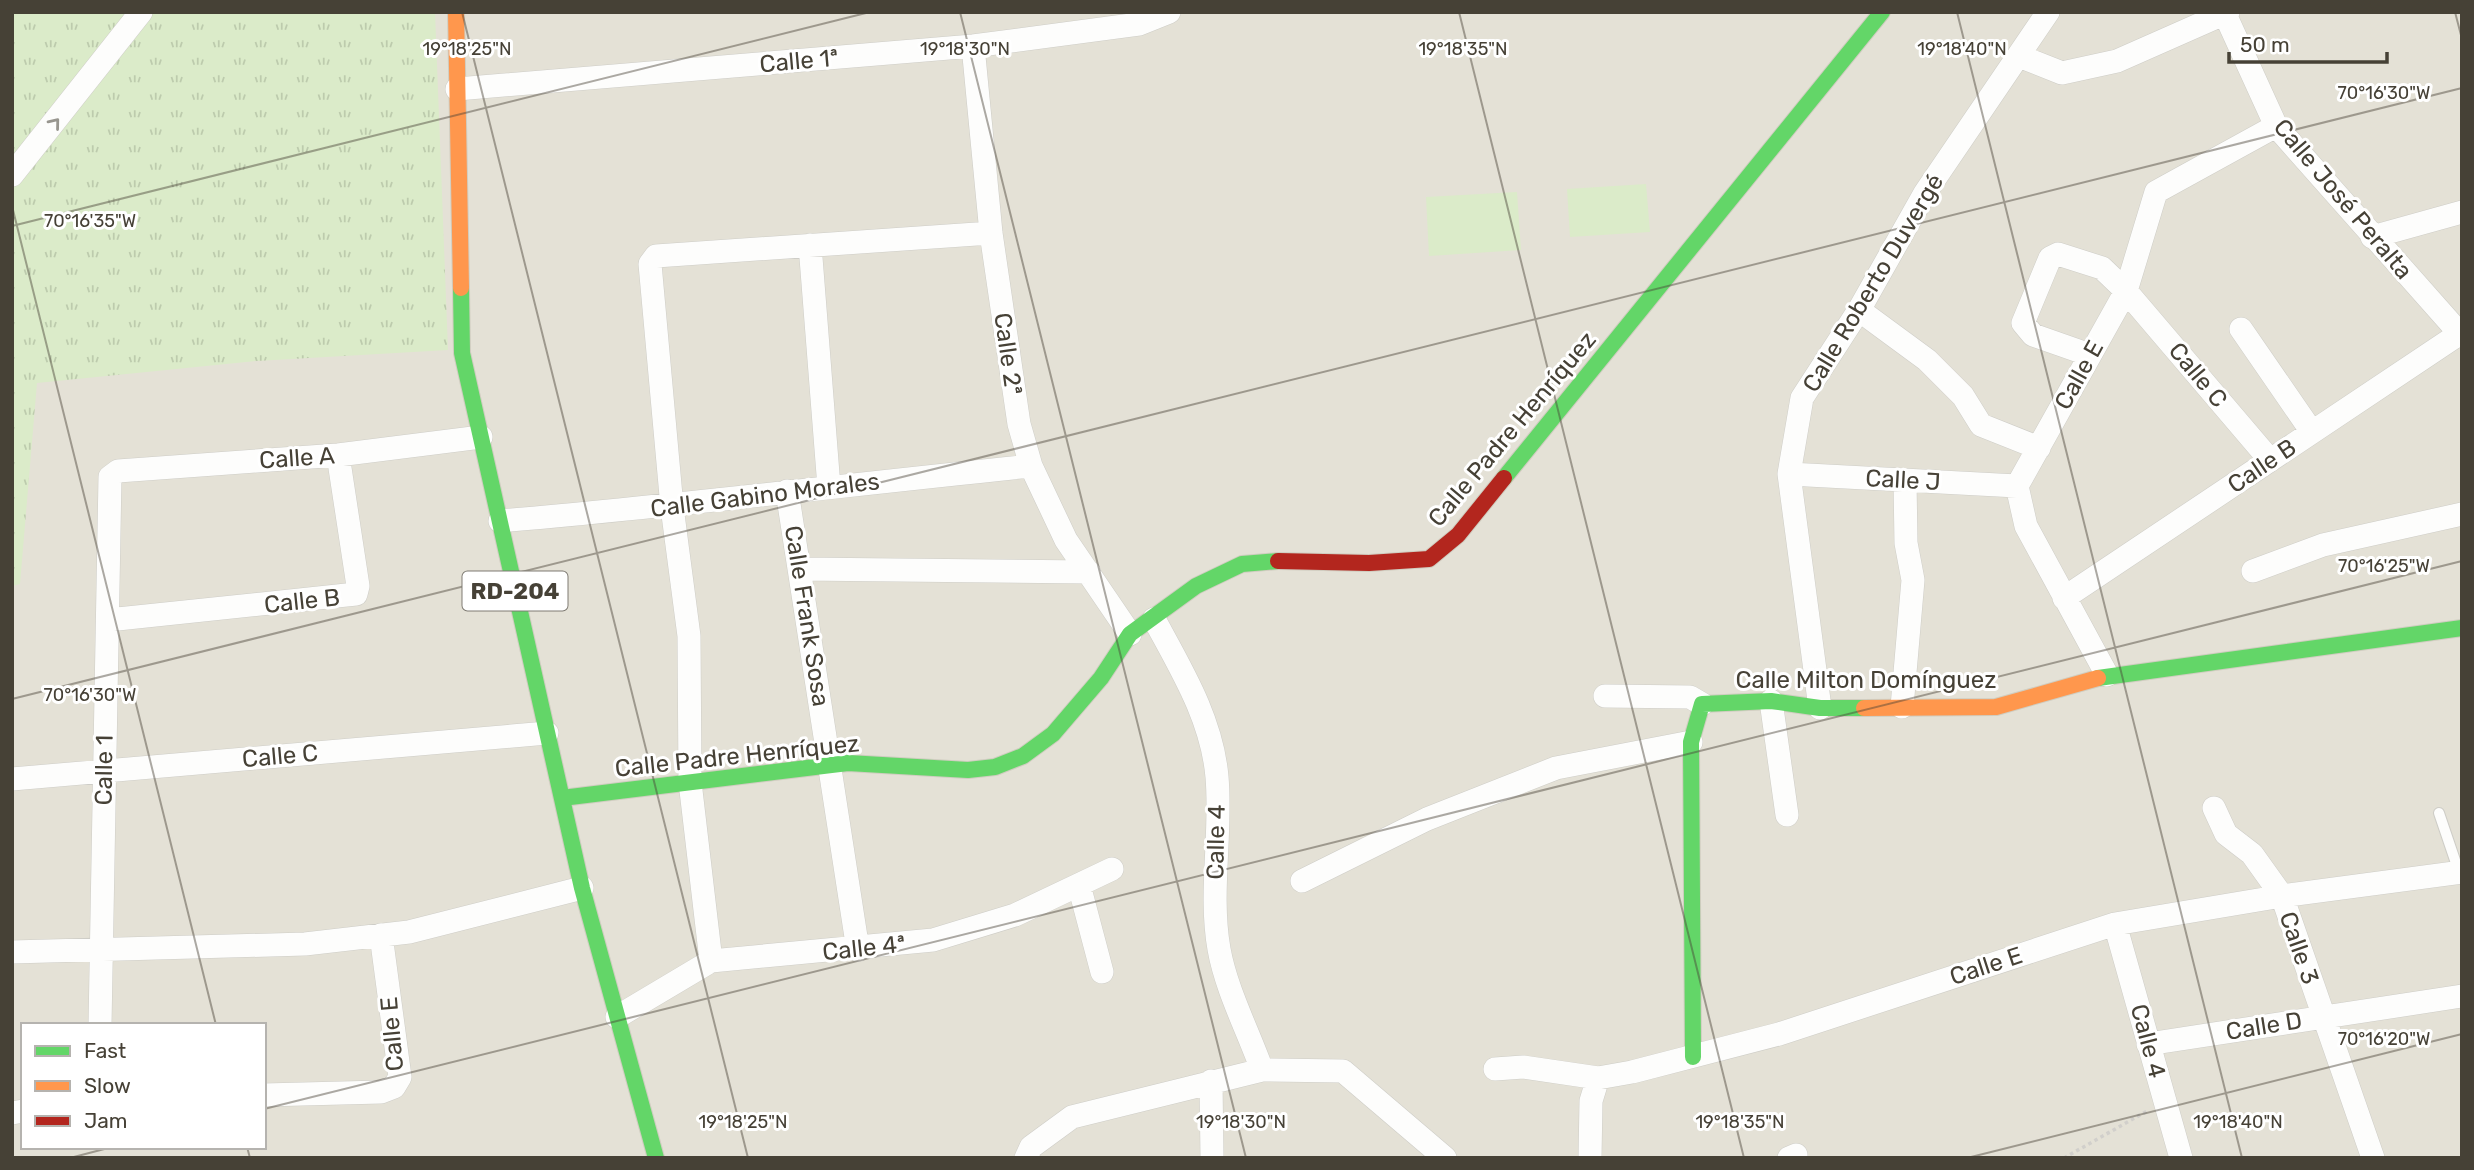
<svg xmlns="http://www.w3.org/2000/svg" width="2474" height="1170" font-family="Rubik,sans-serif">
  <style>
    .residential { fill: #e4e1d6; fill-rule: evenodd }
    .grass { fill: url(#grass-tufts) }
    .garden { fill: #dbebc9 }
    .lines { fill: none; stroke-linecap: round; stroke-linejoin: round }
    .lane-casing { stroke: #cecdc7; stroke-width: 12 }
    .street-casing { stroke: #cecdc7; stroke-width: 24 }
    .fast-casing { stroke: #d0cdc0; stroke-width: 18 }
    .slow-casing { stroke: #d0cdc0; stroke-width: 18 }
    .jam-casing { stroke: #d0cdc0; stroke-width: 18 }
    .path { stroke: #d1cfcb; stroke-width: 3.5; stroke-dasharray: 3.5 3.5; stroke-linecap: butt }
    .lane { stroke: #fdfdfc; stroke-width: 10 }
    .street { stroke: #fdfdfc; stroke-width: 23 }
    .fast { stroke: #63d668; stroke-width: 16 }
    .slow { stroke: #ff974d; stroke-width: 16 }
    .jam { stroke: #b3261e; stroke-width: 16 }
    .oneway { stroke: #98968f }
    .ticks { fill: none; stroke: #464136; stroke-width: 2; stroke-opacity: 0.45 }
    .labels { text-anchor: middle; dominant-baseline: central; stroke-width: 6; stroke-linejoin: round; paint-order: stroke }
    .shield { fill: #fff; stroke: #7e7a72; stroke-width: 2 }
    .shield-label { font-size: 23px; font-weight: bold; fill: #464136 }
    .street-label { font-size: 24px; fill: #464136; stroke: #fff }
    .ticks-label { font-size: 18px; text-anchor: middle; fill: #464136; stroke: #fff; stroke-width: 6; stroke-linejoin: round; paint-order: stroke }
  </style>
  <defs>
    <pattern id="grass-tufts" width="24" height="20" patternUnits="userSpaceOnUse" patternTransform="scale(1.75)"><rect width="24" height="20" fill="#dbebc9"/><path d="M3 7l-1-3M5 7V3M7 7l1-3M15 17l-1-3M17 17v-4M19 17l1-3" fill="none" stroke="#bdcbad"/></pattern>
  </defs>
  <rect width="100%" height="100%" fill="#f0efe9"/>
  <path class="residential" d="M12,12H2462V1158H12ZM23,1025H264V1147H23Z"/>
  <path class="grass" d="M12,12H435L448,350L257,361L37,383L20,584L12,586Z"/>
  <path class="garden" d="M1646,184L1650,232L1570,237L1567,189Z
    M1517,192L1521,250L1429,256L1426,197Z"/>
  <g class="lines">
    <g class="lane-casing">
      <path id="lane" d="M2439,813L2459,872"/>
    </g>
    <g class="street-casing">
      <path id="street" d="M1142,12L1139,24L1169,12
        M2224,12L2276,126L2462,336
        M973,46L991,233L1019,424L1031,466L1066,540L1130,634
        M2019,56L2062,73L2117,61L2228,12
        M457,89L973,46L1139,24
        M12,175L141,12
        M2372,237L2462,212
        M810,245L829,487
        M1859,310L1927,360L1963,396L1981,425L2039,448
        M2241,329L2312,432
        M2090,355L2033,335L2023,323L2050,258L2058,254L2102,268L2126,291L2270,460
        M1789,474L2017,486
        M787,491L858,950
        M500,521C677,506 854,484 1031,466
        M800,569L1089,572
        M2253,571L2323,545L2462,514
        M2064,598L2462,332
        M1154,619C1181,669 1212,719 1217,777C1222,834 1209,892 1219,949C1226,989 1248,1031 1262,1070
        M108,620L356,594L358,586L338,455
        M2107,675L2026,526L2017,486L2126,291L2156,192L2276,126
        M1605,696L1690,697L1702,704
        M1771,701L1787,815
        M1902,707L1913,580L1906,543L1905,480
        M1820,708L1789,474L1802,398L1859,310L1925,193L2048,12
        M12,779L547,733
        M2214,808L2226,834L2252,854L2282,896L2373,1158
        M1302,881L1427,819L1556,768L1691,742
        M1079,885L1102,972
        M2115,924L2181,1158
        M12,952L305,944L409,932L582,888
        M711,961L690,782L689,636L672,507L650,264L656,256L991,233
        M617,1017L711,961L933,940L1015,915L1112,869
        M100,1025L110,477L118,471L338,455L481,437
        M2148,1044L2462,996
        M1495,1069L1523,1067L1598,1078
        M1211,1081L1212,1158
        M264,1095L381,1092L394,1087L400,1077L381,935
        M12,1113L23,1111
        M1026,1158L1031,1147L1072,1117L1262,1070L1343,1071L1445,1158
        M1590,1158L1591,1101L1598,1078L1632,1072L1779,1034L2115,924L2282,896L2462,872
        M1789,1158L1796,1155"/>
    </g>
    <g class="fast-casing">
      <path id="fast" d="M461,288L462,353L582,888L656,1158
        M1504,478L1882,12
        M2098,678L2462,628
        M562,798L848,763L968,770L995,767L1023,756L1053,734L1101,678L1130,634L1196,586L1242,564L1278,561
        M1693,1057L1691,742L1702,704L1771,701L1820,708H1864"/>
    </g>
    <g class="slow-casing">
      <path id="slow" d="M456,12L461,288
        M1864,708L1996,707L2098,678"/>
    </g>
    <g class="jam-casing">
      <path id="jam" d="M1278,561L1369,563L1429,559L1458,535L1504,478"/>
    </g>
    <path class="path" d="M2064,1158L2147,1111"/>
    <use href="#lane" class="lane"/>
    <use href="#street" class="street"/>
    <use href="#fast" class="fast"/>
    <use href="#slow" class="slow"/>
    <use href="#jam" class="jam"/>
  </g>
  <defs><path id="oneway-chevron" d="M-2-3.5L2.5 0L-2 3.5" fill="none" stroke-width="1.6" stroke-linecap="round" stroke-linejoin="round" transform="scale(1.75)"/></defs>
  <use class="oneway" href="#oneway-chevron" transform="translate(55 123) rotate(-51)"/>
  <path class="ticks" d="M462,12L748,1158M960,12L1246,1158M1459,12L1744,1158M1957,12L2242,1158M2455,12L2462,39M12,206L216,1025M12,226L870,12M12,699L2462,88M264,1109L2462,561M247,1147L250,1158M70,1158L112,1147M1967,1158L2462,1034"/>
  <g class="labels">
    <rect class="shield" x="462.5" y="571.5" width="105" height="39" rx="5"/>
    <g class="shield-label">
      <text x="515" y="591">RD-204</text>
    </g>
    <g class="street-label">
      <text transform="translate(799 61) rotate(-5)">Calle 1ª</text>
      <text transform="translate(2343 199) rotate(50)">Calle José Peralta</text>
      <text transform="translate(1873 283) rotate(-59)">Calle Roberto Duvergé</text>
      <text transform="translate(1008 354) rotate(82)">Calle 2ª</text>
      <text transform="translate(2079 375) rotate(-61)">Calle E</text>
      <text transform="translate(2198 375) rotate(50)">Calle C</text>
      <text transform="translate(1512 429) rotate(-50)">Calle Padre Henríquez</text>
      <text transform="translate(297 458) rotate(-4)">Calle A</text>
      <text transform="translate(2262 466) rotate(-34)">Calle B</text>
      <text transform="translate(1903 480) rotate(3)">Calle J</text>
      <text transform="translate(765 495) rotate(-7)">Calle Gabino Morales</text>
      <text transform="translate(302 601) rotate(-6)">Calle B</text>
      <text transform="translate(807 616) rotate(81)">Calle Frank Sosa</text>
      <text x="1866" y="680">Calle Milton Domínguez</text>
      <text transform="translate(280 756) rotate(-5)">Calle C</text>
      <text transform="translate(737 756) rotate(-6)">Calle Padre Henríquez</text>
      <text transform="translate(104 770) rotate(-89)">Calle 1</text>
      <text transform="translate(1216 842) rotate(-89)">Calle 4</text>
      <text transform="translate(864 948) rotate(-6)">Calle 4ª</text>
      <text transform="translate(2299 948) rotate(71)">Calle 3</text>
      <text transform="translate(1986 966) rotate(-18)">Calle E</text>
      <text transform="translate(2264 1026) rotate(-9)">Calle D</text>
      <text transform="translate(392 1034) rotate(-95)">Calle E</text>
      <text transform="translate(2148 1041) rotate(75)">Calle 4</text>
    </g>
  </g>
  <g class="ticks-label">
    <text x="467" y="55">19°18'25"N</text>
    <text x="965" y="55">19°18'30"N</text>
    <text x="1463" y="55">19°18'35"N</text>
    <text x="1962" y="55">19°18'40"N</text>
    <text x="2384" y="99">70°16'30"W</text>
    <text x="90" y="227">70°16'35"W</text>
    <text x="2384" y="572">70°16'25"W</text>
    <text x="90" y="701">70°16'30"W</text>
    <text x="2384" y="1045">70°16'20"W</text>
    <text x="743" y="1128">19°18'25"N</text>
    <text x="1241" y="1128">19°18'30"N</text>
    <text x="1740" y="1128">19°18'35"N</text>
    <text x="2238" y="1128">19°18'40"N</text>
  </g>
  <rect width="2474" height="1170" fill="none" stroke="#464136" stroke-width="28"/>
  <rect x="21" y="1023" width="245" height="126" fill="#ffffff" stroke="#b5b3af" stroke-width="2"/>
  <rect x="35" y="1046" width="35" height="10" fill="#63d668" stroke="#b5b3af" stroke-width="2"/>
  <text x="84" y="1058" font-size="21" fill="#464136">Fast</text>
  <rect x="35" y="1081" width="35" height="10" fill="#ff974d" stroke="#b5b3af" stroke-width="2"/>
  <text x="84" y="1093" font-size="21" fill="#464136">Slow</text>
  <rect x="35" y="1116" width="35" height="10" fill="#b3261e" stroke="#b5b3af" stroke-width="2"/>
  <text x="84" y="1128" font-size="21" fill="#464136">Jam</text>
  <path d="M2229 52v10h158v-10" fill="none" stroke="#464136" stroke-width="3.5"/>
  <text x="2240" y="52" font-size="21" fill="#464136" stroke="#ffffff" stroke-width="5" paint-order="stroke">50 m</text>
</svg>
